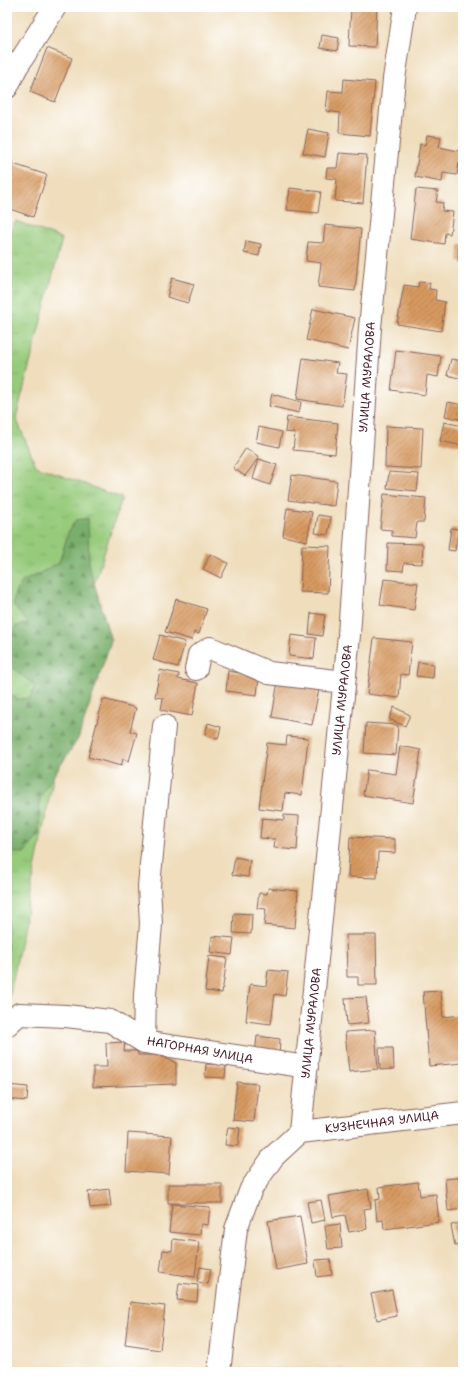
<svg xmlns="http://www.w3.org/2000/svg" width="470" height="1379" font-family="'Shantell Sans',sans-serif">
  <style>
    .industrial { fill: #ccc2b9 }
    .grass { fill: url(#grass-tufts); stroke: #707554 }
    .forest { fill: url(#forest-firs); stroke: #62674c }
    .building { fill: url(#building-hatch) }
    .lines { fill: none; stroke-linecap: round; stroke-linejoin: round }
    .minor-casing { stroke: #84625d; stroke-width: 24 }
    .minor { stroke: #fff; stroke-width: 22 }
    .labels { text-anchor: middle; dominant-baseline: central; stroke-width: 3.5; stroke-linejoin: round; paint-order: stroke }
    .street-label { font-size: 12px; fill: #4a1f2b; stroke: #fff }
  </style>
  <defs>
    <pattern id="grass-tufts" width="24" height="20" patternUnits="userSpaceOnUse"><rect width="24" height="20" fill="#97cb7c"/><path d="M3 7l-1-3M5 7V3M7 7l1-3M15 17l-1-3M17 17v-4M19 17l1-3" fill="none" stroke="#84ae6b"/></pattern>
    <pattern id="forest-firs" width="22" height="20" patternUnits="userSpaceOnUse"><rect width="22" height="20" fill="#79af6c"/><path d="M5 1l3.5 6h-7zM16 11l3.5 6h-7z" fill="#658e59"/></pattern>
    <pattern id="building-hatch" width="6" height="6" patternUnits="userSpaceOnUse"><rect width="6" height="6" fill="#d79a60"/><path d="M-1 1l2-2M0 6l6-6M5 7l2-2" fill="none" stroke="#b07d4f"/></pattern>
  </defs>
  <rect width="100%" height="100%" fill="#fff"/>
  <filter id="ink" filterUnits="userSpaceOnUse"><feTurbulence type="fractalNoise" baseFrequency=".025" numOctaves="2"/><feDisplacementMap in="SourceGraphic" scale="8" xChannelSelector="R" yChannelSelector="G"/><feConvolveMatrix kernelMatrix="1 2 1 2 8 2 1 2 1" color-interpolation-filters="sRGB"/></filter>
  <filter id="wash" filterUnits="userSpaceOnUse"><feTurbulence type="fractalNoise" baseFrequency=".012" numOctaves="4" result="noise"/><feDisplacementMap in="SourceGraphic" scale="16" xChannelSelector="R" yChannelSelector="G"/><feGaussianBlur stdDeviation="0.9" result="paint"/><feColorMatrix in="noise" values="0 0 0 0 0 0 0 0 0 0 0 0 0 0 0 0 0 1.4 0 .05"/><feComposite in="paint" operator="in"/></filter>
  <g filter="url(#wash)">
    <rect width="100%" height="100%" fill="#efddbb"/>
    <path class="industrial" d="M239,1368H344L345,1372H239Z"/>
    <path class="grass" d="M16,221L62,239L16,418L36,466L122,498L88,603L7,1010V236Z"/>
    <path class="forest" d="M88,518L89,565L111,641L78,739L40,796L39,835L24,853L7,852V693L17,699L30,698L35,686L7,663V642L16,626L28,623L13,605L15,593L22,582L59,563L69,530L76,520Z"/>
    <g id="blocks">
      <path class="building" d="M351,7H377L375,47L349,46Z
        M322,35L339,38L337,51L320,48Z
        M47,48L72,58L55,102L30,92Z
        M344,79L375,82L370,136L339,133L340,113L326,111L328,91L343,92Z
        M308,129L329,133L325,157L303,153Z
        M427,135L441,137L439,147L463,152V163H459L457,175L443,173L442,182L415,177L420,144L425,145Z
        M339,153L367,155L363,203L335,201L337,179L326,178L327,168H337Z
        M7,162L47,175L33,217L7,208Z
        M290,188L321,192L318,213L287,210Z
        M416,189L438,191L436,202L443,203L442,211L453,212L450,234L445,233L444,244L410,239Z
        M325,225L361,229L355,291L318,287L321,263L306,261L308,242L323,243Z
        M246,241L261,244L259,256L244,253Z
        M459,244H463V261H458Z
        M172,278L194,284L188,303L167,297Z
        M419,282L430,283L429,289L436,290L435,300L445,302L441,331L397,324L404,285L418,287Z
        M313,309L355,318L348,350L306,340Z
        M396,350L441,356L438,377L427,375L425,395L391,390Z
        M303,358L338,363L336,373L347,374L342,406L297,399Z
        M451,359L463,361V379L447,375Z
        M272,394L301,402L299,413L269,406Z
        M448,402L463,405V420L445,416Z
        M287,417L338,423L335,454L293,450L295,433L285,432Z
        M444,422L463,426V446L440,441Z
        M386,426L423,428L421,469L385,467Z
        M259,427L282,432L279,447L256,442Z
        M246,448L259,457L245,476L233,468Z
        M259,459L277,465L270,485L253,479Z
        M389,472L419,474L417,491L387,488Z
        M292,475L337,481L334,506L288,500Z
        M384,494L426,498L424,522H417L415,538L392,536V530L380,529Z
        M287,508L312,512L307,541L283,536Z
        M318,515L331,517L328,535L315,533Z
        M451,528L458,529L455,551L448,550Z
        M388,543L423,544L422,564L404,563L403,571L387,570Z
        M302,545L330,546L328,593L300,592Z
        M210,554L228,563L221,578L203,569Z
        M384,579L418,583L414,610L380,605Z
        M176,599L207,609L199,634L194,632L192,640L165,632Z
        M311,613L325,615L322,636L309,634Z
        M160,635L185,642L178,667L153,660Z
        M291,635L316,638L314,659L289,656Z
        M374,638L412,642L408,675L401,674L399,698L367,694Z
        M418,662L434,664L433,678L416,676Z
        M160,670L179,674L178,679L198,683L192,716L161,710L163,698L155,697Z
        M228,671L259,676L257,695L226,691Z
        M278,681L319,689L312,725L272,717Z
        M103,699L136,708L130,731L137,733L129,761L123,759L121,766L88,757Z
        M394,707L410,715L405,726L389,719Z
        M208,723L221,727L218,739L205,735Z
        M366,723L398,725L396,755L364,753Z
        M287,736L308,738L302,795L285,793L283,811L259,808L267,743L286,745Z
        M400,746L421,750L413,803L363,795L367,770L396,774Z
        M284,815L299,816L297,850L274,848L275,839L260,838L262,818L284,820Z
        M350,837L395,839V853L378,852L377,878L348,877Z
        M235,857L250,860L248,877L232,875Z
        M268,888L298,891L295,928L264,925L266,909L257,908L259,893L267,894Z
        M234,913L252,914L251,934L233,933Z
        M346,935H376L377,985H358V977H347Z
        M212,936L234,938L232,955L210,952Z
        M209,956L227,958L222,993L205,991Z
        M268,970L288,972L285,996L275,994L271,1024L246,1021L250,984L266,986Z
        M441,991L443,1017L463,1015V1063L429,1066L423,992Z
        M366,997L369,1023L347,1025L345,998Z
        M375,1030L378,1069L349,1072L345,1032Z
        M257,1036L280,1039L279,1057L255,1054Z
        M125,1042L124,1051H137L138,1055H159L176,1063V1084L93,1087V1067H107L106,1043Z
        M379,1048H393L394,1069L380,1070Z
        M206,1064L226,1065L225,1078L205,1077Z
        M237,1082L258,1084L254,1122L233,1120Z
        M7,1085L28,1087L27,1101L7,1099Z
        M228,1127L240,1128L238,1146L225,1145Z
        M128,1133L172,1136L169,1174L126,1171Z
        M463,1177V1209L448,1211L445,1179Z
        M418,1182L420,1196L436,1194L439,1222L384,1229L383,1220L377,1221L375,1200L380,1199L379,1187Z
        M168,1184H222V1203H168Z
        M109,1189L111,1206L90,1208L88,1192Z
        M368,1189L371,1208L364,1209L367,1229L349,1232L345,1215L333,1217L329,1196Z
        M321,1200L325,1220L311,1223L307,1202Z
        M172,1204L210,1207L208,1225L201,1224L200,1235L169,1232Z
        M300,1216L308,1264L276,1270L268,1221Z
        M463,1223V1245L455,1246L451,1225Z
        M340,1224L342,1248L328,1249L325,1226Z
        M173,1239L199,1242L195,1277L160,1272L163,1250L172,1251Z
        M330,1259L332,1275L317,1277L315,1260Z
        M200,1267L211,1269L208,1284L197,1282Z
        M179,1283L198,1285L197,1302L177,1300Z
        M392,1290L397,1316L377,1320L371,1294Z
        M130,1302L165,1306L160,1350L125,1345Z
        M314,1370H333V1372H314Z"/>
    </g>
  </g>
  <g filter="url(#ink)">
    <use href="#blocks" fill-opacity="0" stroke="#84625d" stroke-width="1"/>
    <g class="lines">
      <g class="minor-casing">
        <path id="minor" d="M7,87L16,68L55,7
          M196,669L199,655L210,648L269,673L344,682
          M7,1025L19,1014L66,1016L110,1021L144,1042L307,1067
          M144,1042L145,994L151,924L149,886L164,726
          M300,1132L463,1113
          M219,1372L236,1229L251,1189L273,1157L300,1132L349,635L370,328L394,79L405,7"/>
      </g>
      <use href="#minor" class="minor"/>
    </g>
  </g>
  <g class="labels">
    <g class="street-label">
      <text transform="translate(367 377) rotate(-86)">УЛИЦА МУРАЛОВА</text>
      <text transform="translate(342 700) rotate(-84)">УЛИЦА МУРАЛОВА</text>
      <text transform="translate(311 1023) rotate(-84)">УЛИЦА МУРАЛОВА</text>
      <text transform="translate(200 1050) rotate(10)">НАГОРНАЯ УЛИЦА</text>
      <text transform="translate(382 1122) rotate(-7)">КУЗНЕЧНАЯ УЛИЦА</text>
    </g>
  </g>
  <rect width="470" height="1379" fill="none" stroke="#fff" stroke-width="24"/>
</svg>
